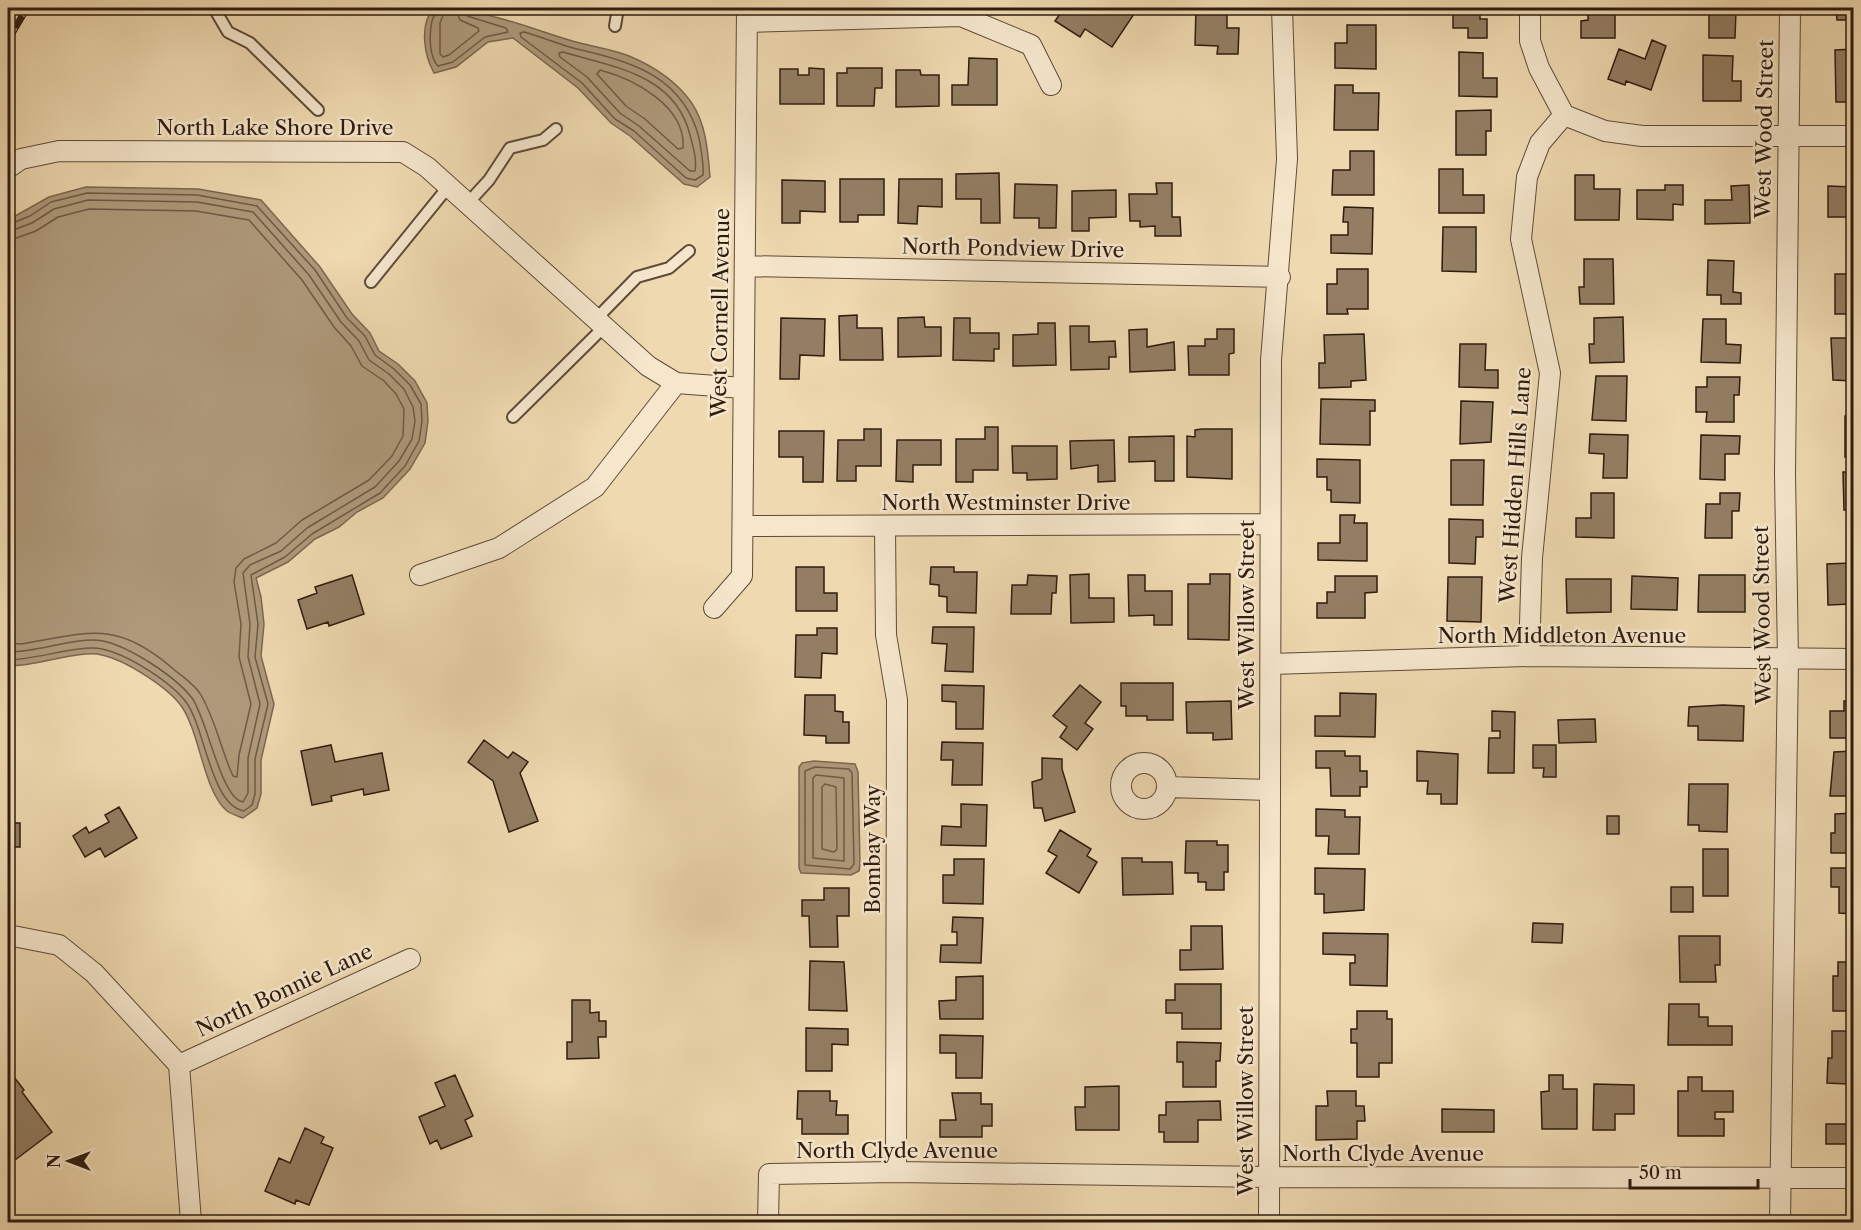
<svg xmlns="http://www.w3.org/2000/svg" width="1861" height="1230" font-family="'Libre Caslon Text',serif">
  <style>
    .water { fill: #ae997a; stroke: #7b6750; stroke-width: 1.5 }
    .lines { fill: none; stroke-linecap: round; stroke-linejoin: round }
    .shore { stroke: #6e5a45; stroke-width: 1.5 }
    .building { fill: #937e63; stroke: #2f1c10; stroke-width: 1.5 }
    .lane-casing { stroke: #5f4b38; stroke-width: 14 }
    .street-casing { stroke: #5f4b38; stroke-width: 22 }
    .lane { stroke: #f5e6cc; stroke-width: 10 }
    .street { stroke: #f5e6cc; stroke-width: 20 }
    .rail-casing { stroke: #2f1c10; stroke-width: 7 }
    .rail { stroke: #f5e6cc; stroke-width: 4.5; stroke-dasharray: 14; stroke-linecap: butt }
    .labels { text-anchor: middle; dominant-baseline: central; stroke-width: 5; stroke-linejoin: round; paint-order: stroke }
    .street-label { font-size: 21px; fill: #2f1c10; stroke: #f5e6cc }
  </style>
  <rect width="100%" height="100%" fill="#efd9b0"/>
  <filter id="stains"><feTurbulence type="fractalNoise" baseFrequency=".00333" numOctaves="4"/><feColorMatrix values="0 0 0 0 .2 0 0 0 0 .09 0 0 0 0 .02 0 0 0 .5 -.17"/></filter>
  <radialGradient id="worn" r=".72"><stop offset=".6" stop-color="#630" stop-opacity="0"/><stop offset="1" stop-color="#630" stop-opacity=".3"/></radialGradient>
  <path class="water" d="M434,8C480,7 531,29 576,42C594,47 612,49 629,56C653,66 676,81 691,102C706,123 708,152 710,177L697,187L684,184L630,136L611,123L578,88L513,38L488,42L456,67L434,73C424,55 419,24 434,8Z
    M86,187L198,189L261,200L320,267L352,314L370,333L379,351L398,364L415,381L427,403L428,421L425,443L410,469L383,498L357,512L339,527L315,539L288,562L256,578L261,597L264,624L261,656L274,704L261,760V794L257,808L243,818C238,816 231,814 227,811C204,792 200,734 182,707C168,687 125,660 102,655C79,649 36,667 8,666V220L49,197Z
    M814,761L855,764L858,772L860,864L859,871L851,875L801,873L799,868V767L802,763Z"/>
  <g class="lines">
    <path class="shore" d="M438,8C437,13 433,16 432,21C429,34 429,57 438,66L453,62L485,37L508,32L506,28L467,16L463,8
      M446,8L440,23V54L443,57L449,55L479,31L478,28L460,20L455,8
      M524,32C543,37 562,46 581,50C635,62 684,79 699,138C701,150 704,163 703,175L695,180L686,178L634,131L615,119L582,83L521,37L520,33Z
      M563,52C613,67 675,74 690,135C693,147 697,159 695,171H690L639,126L620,113L587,77L560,57L559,53Z
      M600,70C634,79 686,106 683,148L678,149L645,119L626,106L597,74Z
      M8,225L30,216L51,202L87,193L197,195L257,206L315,270L347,318L365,336L375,355L394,369L410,385L421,404L422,421L419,441L405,466L380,493L312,534L285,557L251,575L258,624L255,657L268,704L255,759V794L252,805L244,811C211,806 205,727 186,702C171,682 127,654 102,649C81,644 34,660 8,660
      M8,232L32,223L54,209L88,200L197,202L253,212L309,275L341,322L359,341L369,360L389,374L404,389L413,407L415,421L412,439L399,461L375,487L307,528L281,551L250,565L243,573L250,624L248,657L260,704L248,758V793L243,802C221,799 207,718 192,698C175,676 130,647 103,641C78,636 36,653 8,652
      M8,241L36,231L58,217L89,209L196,211L249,220L302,280L334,327L351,346L362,366L384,381L396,394L404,409L403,436L392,456L369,480L302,520L276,543L244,559L236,568L234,582L241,624L239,657L251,704L239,755L237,777L233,776C221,750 216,721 201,695C195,684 181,676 171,667C115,619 87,633 21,644L8,643
      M815,767L849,769L852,773L854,864L850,869L805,865V771Z
      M816,775L844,778V861L813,858V778Z
      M825,784L836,787L837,849L834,852L822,849V787Z"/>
  </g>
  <path class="building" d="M1064,8H1131L1136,11L1112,47L1085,29L1080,37L1055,21Z
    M1196,8H1227V28H1239L1238,54H1217L1218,46L1195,45Z
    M1453,8H1480V19H1487V38H1468V28H1453Z
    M1588,8H1615V38H1581V21L1588,20Z
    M1709,8H1743V11H1736L1735,38H1709Z
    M1836,8H1854V20H1837Z
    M1347,25H1376V69L1335,68V43H1347Z
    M1652,40L1666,46L1651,90L1626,81L1625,85L1608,79L1619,49L1645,59Z
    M1854,49V102H1836L1835,50Z
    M1459,52L1483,53V78H1497V97L1459,96Z
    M1703,55L1733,56L1732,81H1741V101H1703Z
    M969,58L997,59V105H952V85H968Z
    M809,68L824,69V104H780V69H798V75H809Z
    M847,68H882V88H875L874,106H837V73H847Z
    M896,70H920L921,75H939V106L896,107Z
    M1335,85H1353V93H1379L1378,130H1334Z
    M1491,110V131H1486V155H1456V111Z
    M1350,151H1374V195H1332L1333,170H1350Z
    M1439,169H1463V195H1484V213H1439Z
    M999,173L1000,223H981V199H956V174Z
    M1575,175H1594V189H1620L1619,220H1575Z
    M840,179H884V215H858V222H840Z
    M899,179H942V207L918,206L917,224L898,223Z
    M782,180L825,181V212L800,211V223H782Z
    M1156,183H1172V217H1180L1181,236H1155V226L1140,227V221H1130L1129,194H1157Z
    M1015,184L1057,185L1056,228H1039V218H1014Z
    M1665,185H1683V205L1673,204V220L1637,219V190H1665Z
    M1749,185L1750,223L1705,224V200H1732L1731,186Z
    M1828,186L1854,187V217H1828Z
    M1116,190V217L1089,218V231H1072V191Z
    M1344,207L1373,208L1372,254L1331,253V235H1348V222H1343Z
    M1443,227H1476V272L1442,271Z
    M1584,259H1613L1614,304H1580L1579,287H1584Z
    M1708,260L1734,261L1733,292L1741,293V304H1721V295H1707Z
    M1337,269H1368V309H1347L1348,314H1327V284H1337Z
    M1835,274H1854V314H1835Z
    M857,315V328H882L883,360H840L839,316Z
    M924,317L925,327H941V356L898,357V318Z
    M1623,317L1624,362L1590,363L1589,344H1594V318Z
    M781,318L825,319L824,356L800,355L799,379H780Z
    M954,318H970V333H999V349H994V361L953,360Z
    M1703,319H1726V344L1741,345L1740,363L1701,362Z
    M1038,323H1055L1056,365L1013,366V335L1038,334Z
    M1070,326H1089V342L1115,341L1116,357H1109V369L1071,370Z
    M1147,329V347L1174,342L1175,370L1130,372L1129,330Z
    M1217,329H1234V353L1229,354V375H1189L1188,346H1205V339H1217Z
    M1364,334L1366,380L1351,381V387L1319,388V363H1325L1324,335Z
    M1831,338H1854V381L1833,380Z
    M1460,344H1486L1485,370H1498V388L1459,387Z
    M1596,376H1627L1626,421L1592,420Z
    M1707,377H1740L1739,395H1734V422H1706L1707,412H1696V387H1707Z
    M1321,399L1375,400V411H1370V445L1320,444Z
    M1461,401L1493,402L1491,442L1460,444Z
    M1845,416H1854V457H1845Z
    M985,427H998V470H973V482H956V439H985Z
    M864,429H881V466H856V481H837L838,440H864Z
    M1202,429H1232V479L1187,477V436L1195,437V430Z
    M779,431H824L823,482H803V457H779Z
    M1590,434L1628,435L1627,478H1603L1604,454L1589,453Z
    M1701,435L1740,436L1739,454H1725V480L1700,479Z
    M1174,436V481H1155V461L1129,462V437Z
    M897,440H941V465H913V482L896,481Z
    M1114,440L1115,481L1098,482V465L1071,469L1070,441Z
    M1012,446H1057V479L1027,480V473H1013Z
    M1317,459L1360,460V503L1331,502V490H1327V477H1317Z
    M1451,460H1484L1483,505H1451Z
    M1843,472H1854V510H1844Z
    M1591,493H1614V538L1576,537V518H1591Z
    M1720,493H1740L1739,511H1732V538H1705L1706,504H1720Z
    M1340,515H1355L1354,523H1367V561L1318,560V543H1340Z
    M1449,519L1483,520V537H1476L1475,564L1449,563Z
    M1850,563V569H1854V612L1852,604L1828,605L1827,564Z
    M796,567H824V593H837V611H796Z
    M931,567H954V572H977L976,613L947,612V597L939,596V585L930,584Z
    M1089,574V598H1114V622L1071,623L1070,575Z
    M1210,574H1230L1229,640L1188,639V584H1210Z
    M352,575L364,614L329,626L328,622L307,629L298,600L317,593L315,587Z
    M1028,575L1057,576L1056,593H1052L1051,614H1011L1012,585H1027Z
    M1128,575H1145V591H1172V625H1154V615L1129,616Z
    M1699,575H1745V612H1698Z
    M1335,576H1377V592L1365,593V618H1317V603H1327V592H1335Z
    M1632,576L1678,578L1677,610L1631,609Z
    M1448,577H1482L1481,622L1447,621Z
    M1566,579H1611V612L1567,613Z
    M933,627H974L973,672L945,671L947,644L932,643Z
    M817,628H837V654L822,653L821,678L795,677L796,635H817Z
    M1121,683H1173V720H1147V716H1126V706H1121Z
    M942,685L984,686L983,729H956V702L942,701Z
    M1080,685L1101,702L1085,723L1093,729L1077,750L1060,737L1067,727L1053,716Z
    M1340,693L1376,694L1375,737L1315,736V716H1340Z
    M805,695H835V711L843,712V722H849V743H826V736L804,735Z
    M1231,701L1232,739L1213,740V733H1187L1186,702Z
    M1844,701H1854V738H1830V711H1844Z
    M1723,705L1744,706L1743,741L1698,740V726H1688L1689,707Z
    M1492,711L1515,712L1514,773H1488L1489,738H1500V731H1492Z
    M1595,719L1596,742L1559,743L1558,720Z
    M484,740L508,758L513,752L528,762L520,773L538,821L509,832L493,781L468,762Z
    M942,742L983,743L982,785H952L953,760H941Z
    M331,745L335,762L382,753L389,790L364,795L363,789L331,796L332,801L312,805L301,751Z
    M1533,745H1556V777H1543L1544,768H1533Z
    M1316,751H1345V756H1360V771H1367V787H1360V796H1331L1330,768H1316Z
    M1417,751L1458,754L1457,804H1441V794H1427L1428,781H1417Z
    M1854,751V792H1850V796H1830L1834,752Z
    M1042,758L1062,759V769L1075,812L1045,821L1042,808H1034L1032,782L1042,779Z
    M1689,784H1728L1727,832L1699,831V825H1688Z
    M961,804L987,805L986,846L941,845L942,826L961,827Z
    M119,807L137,838L105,857L100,848L85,857L73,836L86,827L89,833L109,822L105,815Z
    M1316,809L1345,810V817H1360L1359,854H1328L1329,836H1316Z
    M1854,813V853H1831V833H1835V814Z
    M1607,816H1619V834H1607Z
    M8,823H20V847H8Z
    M1060,830L1091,849L1087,856L1097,862L1079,893L1046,873L1057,856L1048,851Z
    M1186,841H1217V845H1228V872H1224V890H1206V882H1198V873H1185Z
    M1703,849H1728V896H1703Z
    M1122,858H1142V862H1172L1173,894L1123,895Z
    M954,859H984L983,904L943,903V875H954Z
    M1315,868L1365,869L1364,910L1324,913V894H1315Z
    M1831,868H1854V914L1839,913V887H1831Z
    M1671,887H1693V912H1671Z
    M824,888H849V916H837L838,947H810L809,916H802V900H824Z
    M953,917L983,918L981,963L940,962L941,945H957V932H952Z
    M1533,923L1563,924L1562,943L1532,942Z
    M1191,926H1222L1223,969L1180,970V950H1191Z
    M1323,933L1388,934L1387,986L1350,985V963H1355V955L1323,954Z
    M1679,936H1720V965H1715L1716,982H1680Z
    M810,961L844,962L847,1011L809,1010Z
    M1838,962H1854V1011H1833V976H1838Z
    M983,976V1019H940L939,1001L956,1000V977Z
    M1175,984H1221V1029H1182V1013H1166V1000H1175Z
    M572,1000H590V1013L599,1012V1021H606V1037H598L599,1058L567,1059V1042H572Z
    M1669,1004H1699V1017H1708V1026H1732V1045H1668Z
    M1357,1011H1387V1019H1392V1063H1379V1077H1357V1043H1351V1029H1357Z
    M806,1028L848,1029V1045L832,1044V1071H806Z
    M1832,1031H1854V1077H1847V1084L1827,1083L1828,1058H1832Z
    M940,1035L983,1036L982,1078H956V1053H940Z
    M1177,1042L1221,1043L1220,1061H1216V1087H1183V1062H1177Z
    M455,1075L473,1116L465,1120L472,1136L441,1149L437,1140L430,1144L419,1117L445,1106L435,1083Z
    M1549,1075H1563V1089H1577V1129H1542L1541,1092L1549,1091Z
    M14,1077L24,1090L22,1092L52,1132L11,1163L8,1158V1138L13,1134L8,1128V1082Z
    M1688,1077H1702V1091H1733V1112H1715V1119H1724V1136H1678V1091H1688Z
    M1594,1084L1634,1085V1114H1615V1130H1593Z
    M1119,1086V1130H1076L1075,1107H1085V1087Z
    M798,1091H830V1101H837L836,1115H848V1134H802V1119H797Z
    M1327,1091H1356V1106H1364L1365,1121H1357V1139L1316,1140V1106H1328Z
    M952,1093H981V1104H992V1126H982V1137H940V1120H956Z
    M1220,1101L1221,1120H1198V1142H1164V1132H1159V1115H1166V1102Z
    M1442,1109L1494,1110V1132H1442Z
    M1826,1124H1854V1144H1826Z
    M305,1128L324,1137L321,1143L333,1148L309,1205L296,1200L295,1204L265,1191L279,1158L290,1163Z
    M1169,1217H1218V1222H1169Z"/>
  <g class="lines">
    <g class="lane-casing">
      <path id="lane" d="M214,8L228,32L250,43L318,110
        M615,26L618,8
        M467,204L489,180L510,148L543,140L556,129
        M371,282L448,187
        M596,319L637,277L669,268L689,251
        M513,417L604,327"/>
    </g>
    <g class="street-casing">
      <path id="street" d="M1530,8V41L1539,68L1564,115
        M747,22L961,16L1031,45L1051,85
        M1564,115L1605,131L1642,136H1854
        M8,168L21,159L59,151L403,152L427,167L648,366L676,383L743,388
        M745,266L1280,277
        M743,526L1270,524
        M885,527L886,635L897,700L896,1172
        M420,575L499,548L595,487L676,383
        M714,608L742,576L747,8
        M1529,656L1532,558L1550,373L1521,239L1527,177L1540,143L1564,115
        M1271,664L1529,656L1854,659
        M1121 786a23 23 0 1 1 46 0a23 23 0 1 1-46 0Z
        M1167,787L1270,790
        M8,935L59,945L94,973L179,1065
        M179,1065L410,959
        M179,1065L191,1222
        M768,1222L769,1174L896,1172L1269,1177L1854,1178
        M1269,1222L1271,360L1287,159L1282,8
        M1780,1222L1788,660L1785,473L1790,8"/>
    </g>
    <use href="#lane" class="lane"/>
    <use href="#street" class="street"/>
    <g class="rail-casing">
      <path id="rail" d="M8,19L14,8
        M8,40L27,8"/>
    </g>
    <use href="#rail" class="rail"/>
  </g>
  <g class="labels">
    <g class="street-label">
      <text x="275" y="127">North Lake Shore Drive</text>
      <text transform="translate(1764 129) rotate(-89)">West Wood Street</text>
      <text transform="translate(1013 248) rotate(1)">North Pondview Drive</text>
      <text transform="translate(720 313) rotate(-89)">West Cornell Avenue</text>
      <text transform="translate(1515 485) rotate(-86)">West Hidden Hills Lane</text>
      <text x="1006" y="502">North Westminster Drive</text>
      <text transform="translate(1246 615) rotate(-90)">West Willow Street</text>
      <text transform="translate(1762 615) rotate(-91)">West Wood Street</text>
      <text x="1562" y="635">North Middleton Avenue</text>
      <text transform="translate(872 849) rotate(-90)">Bombay Way</text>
      <text transform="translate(284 990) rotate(-25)">North Bonnie Lane</text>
      <text transform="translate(1245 1101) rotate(-90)">West Willow Street</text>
      <text x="897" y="1150">North Clyde Avenue</text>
      <text x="1383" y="1153">North Clyde Avenue</text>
    </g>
  </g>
  <rect width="1861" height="1230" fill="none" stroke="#efd9b0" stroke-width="30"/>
  <rect x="9" y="9" width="1843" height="1212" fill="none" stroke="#2f1c10" stroke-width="3"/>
  <rect x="15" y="15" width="1831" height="1200" fill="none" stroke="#2f1c10" stroke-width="1.5"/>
  <g transform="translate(69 1161) rotate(270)" stroke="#f5e6cc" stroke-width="4.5" paint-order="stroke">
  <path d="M0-4.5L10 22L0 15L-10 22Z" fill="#2f1c10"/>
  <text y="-9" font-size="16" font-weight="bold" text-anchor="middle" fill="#2f1c10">N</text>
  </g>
  <path d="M1630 1179v9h128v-9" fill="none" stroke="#2f1c10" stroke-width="3"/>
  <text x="1639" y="1179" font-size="18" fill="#2f1c10" stroke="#f5e6cc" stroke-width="4.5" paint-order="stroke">50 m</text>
  <rect width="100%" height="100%" filter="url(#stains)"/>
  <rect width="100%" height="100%" fill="url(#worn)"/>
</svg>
